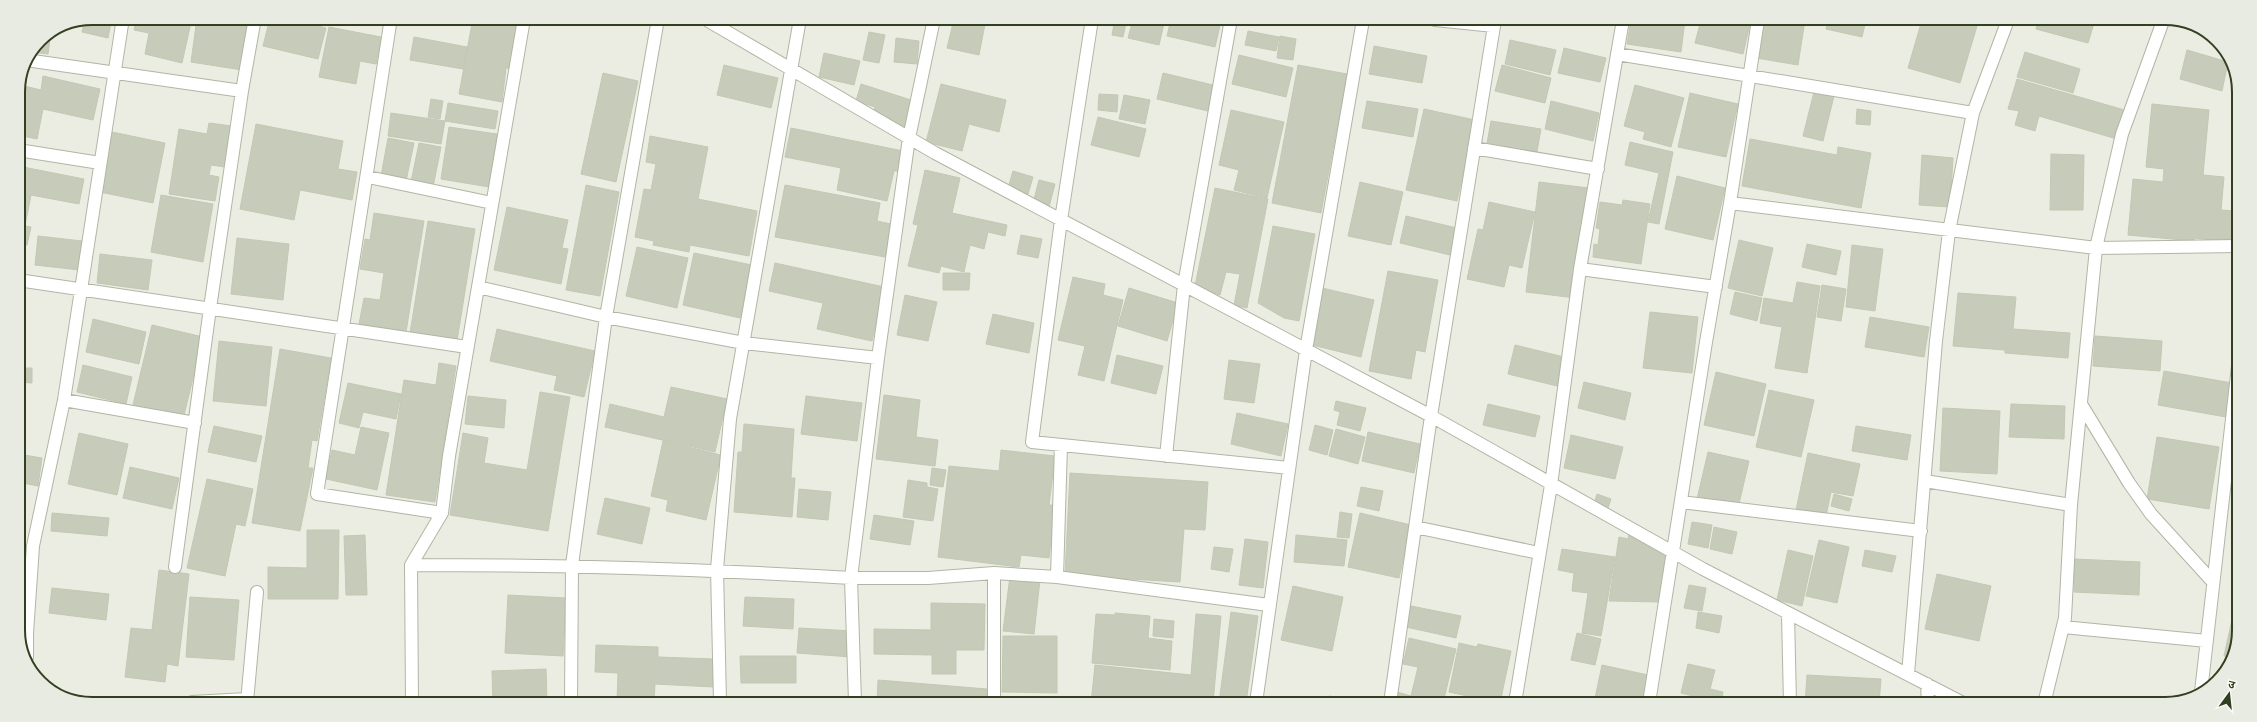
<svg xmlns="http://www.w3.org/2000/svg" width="2257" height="722" font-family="Helvetica,'Noto Sans Devanagari',sans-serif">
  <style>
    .building { fill: #c7ccba; stroke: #c3c8b3 }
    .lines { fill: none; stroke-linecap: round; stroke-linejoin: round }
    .minor-casing { stroke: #b0b6a4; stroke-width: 14 }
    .minor { stroke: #fff; stroke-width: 12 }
    .rim { fill: none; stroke: #334020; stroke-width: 2 }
  </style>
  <rect width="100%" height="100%" fill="#ebede2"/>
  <path class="building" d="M94,18L111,22L108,38L82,32L85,19Z
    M137,18H192L182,63L145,54L149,33L134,30Z
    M197,18H248L242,70L191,62Z
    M270,18H283L326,28L318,59L263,46Z
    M297,18H324L322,26Z
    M473,18L521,19L515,69L506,68L502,102L459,94Z
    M954,19H986L979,55L947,48Z
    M1115,19H1127L1123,37L1112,35Z
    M1133,19H1165L1159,45L1128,38Z
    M1171,19L1221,21L1215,47L1167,36Z
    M1631,20H1685L1681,52L1627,44Z
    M1701,20H1731L1750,24L1743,54L1695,43Z
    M1763,20H1805L1798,65L1756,58Z
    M1828,20H1866L1862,37L1826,29Z
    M1896,20H1913L1912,25Z
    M1922,20H1960L1977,26L1960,83L1908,68Z
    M2038,20H2095L2088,43L2036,29Z
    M329,27L381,37L376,64L360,61L356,84L319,77Z
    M1248,31L1279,37L1276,51L1245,45Z
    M51,32L48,54L32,52L40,40Z
    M869,32L885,35L879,63L863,60Z
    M1280,36L1296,39L1293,60L1277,58Z
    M414,37L467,47L463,69L410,60Z
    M896,38L919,41L917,64L894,62Z
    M1510,40L1556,50L1550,75L1505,64Z
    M1374,46L1427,56L1422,83L1369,74Z
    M1564,48L1606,58L1600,82L1558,73Z
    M2187,50L2228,62L2222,91L2180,79Z
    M2025,52L2080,69L2073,93L2017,77Z
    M824,53L860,61L854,85L819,77Z
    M1239,55L1293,68L1286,97L1232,84Z
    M724,65L778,78L771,108L717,95Z
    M1298,65L1347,74L1321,213L1272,203Z
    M1502,65L1551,78L1545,103L1495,91Z
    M603,73L638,81L616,182L581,174Z
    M1163,73L1213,85L1208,111L1157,99Z
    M43,76L100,89L93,120L43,109L37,139L18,135L20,85L41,90Z
    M2017,79L2128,111L2120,140L2039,116L2035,131L2015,125L2019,111L2008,109Z
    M861,84L914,101L906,127L872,116L875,107L856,101Z
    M941,84L1006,100L999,132L969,124L962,151L926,142Z
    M1635,85L1684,98L1671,147L1643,139L1645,132L1624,126Z
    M1814,92L1834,96L1823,141L1803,136Z
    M1690,93L1738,104L1726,157L1678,147Z
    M1099,94L1118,95L1117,112L1098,110Z
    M1124,95L1150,100L1145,124L1119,119Z
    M431,99L443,101L440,119L428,117Z
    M1367,101L1418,109L1413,137L1362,128Z
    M1551,101L1599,113L1593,141L1545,129Z
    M448,103L498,111L495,129L445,121Z
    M2152,104L2209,110L2203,175L2224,177L2221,210L2235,211L2232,242L2194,238V241L2128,235L2133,179L2163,182L2164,169L2146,167Z
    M1424,109L1475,120L1457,201L1406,190Z
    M1857,109L1871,111L1870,125L1856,124Z
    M1231,110L1284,122L1267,198L1234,190L1239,170L1219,165Z
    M391,113L445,121L441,144L388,136Z
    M1098,117L1146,129L1139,157L1091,145Z
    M1491,121L1541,129L1536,157L1486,149Z
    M209,123L232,126L225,167L211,165L209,175L219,177L215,201L169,194L179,129L207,134Z
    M256,124L343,141L338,169L357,172L352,200L300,190L294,220L240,209Z
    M449,127L497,134L489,187L441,179Z
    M791,128L903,151L898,171H894L887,201L837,190L841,168L785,157Z
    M112,132L165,143L153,203L100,192Z
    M650,136L708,147L698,199L757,211L749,256L690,245L689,252L653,245L654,241L635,237L644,189L651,190L656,164L646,162Z
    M388,138L414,143L406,181L381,176Z
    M2237,138L2239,139V158L2233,157Z
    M1750,139L1837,155L1838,147L1871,153L1861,208L1742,186Z
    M1630,142L1673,152L1659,224L1648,222L1659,173L1625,165Z
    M419,143L441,147L433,187L411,182Z
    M2051,154L2084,155L2083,210H2050Z
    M1922,155L1953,158L1950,207L1919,205Z
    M18,166L84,179L79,204L31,195L25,226L31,227L27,245L18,244Z
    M925,170L960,178L952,213L1007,225L1005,236L988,232L984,249L970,245L964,272L941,266L939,273L908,266L918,225L913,224Z
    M1013,171L1033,177L1028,194L1008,188Z
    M1677,176L1725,188L1713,240L1665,229Z
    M1039,180L1055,184L1049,207L1033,203Z
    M1360,182L1403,192L1391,245L1348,236Z
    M1539,182L1589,188L1576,298L1526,292Z
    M586,185L619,192L600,296L566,290Z
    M785,185L880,203L877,221L891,224L885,257L775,237Z
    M1215,188L1268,199L1247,308L1234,305L1240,274L1226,272L1220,295L1195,286Z
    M161,195L213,204L203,262L151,252Z
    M1623,200L1650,204L1641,264L1593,257L1594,244L1598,245L1600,229L1596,228L1600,202L1622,205Z
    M1489,202L1535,212L1522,268L1509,265L1504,287L1467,279L1478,229L1483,230Z
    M507,207L568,220L562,248L568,249L561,284L494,270Z
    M374,213L424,221L406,332L359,324L364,298L380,300L384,273L360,269L365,239L370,240Z
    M1406,216L1457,228L1450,255L1400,243Z
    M428,221L475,229L457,341L410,333Z
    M1273,226L1315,234L1299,321L1284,318L1258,303Z
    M1021,235L1042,239L1038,258L1017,254Z
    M38,236L82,241L79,270L35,265Z
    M237,238L289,244L283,300L231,294Z
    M1739,240L1773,248L1762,296L1728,288Z
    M1807,244L1841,251L1836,275L1802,267Z
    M1852,245L1883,249L1875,311L1846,307Z
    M637,247L688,258L677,308L626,296Z
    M694,253L752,265L740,318L683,305Z
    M100,254L152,260L148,290L97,283Z
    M775,263L884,287L872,341L817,329L823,303L769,291Z
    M1388,271L1438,280L1425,352L1416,350L1411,379L1369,371Z
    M943,273H970L969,290H943Z
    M1073,277L1105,284L1103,295L1123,300L1104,381L1078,375L1085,346L1058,340Z
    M1797,282L1820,286L1807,373L1775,368L1782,327L1760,323L1764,298L1793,303Z
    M1822,285L1846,289L1841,321L1817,317Z
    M1129,288L1178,303L1167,341L1118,326Z
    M1322,288L1374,300L1361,357L1308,344Z
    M1735,292L1762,298L1757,321L1730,314Z
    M1958,293L2016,297L2013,329L2070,333L2068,358L2005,353V350L1953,346Z
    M905,295L937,302L928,341L897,335Z
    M1650,312L1698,317L1692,373L1643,368Z
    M993,314L1034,323L1029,353L986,344Z
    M1870,317L1929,327L1924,357L1865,347Z
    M93,319L146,332L139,364L86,352Z
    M152,325L203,337L183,419L132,409Z
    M497,329L595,351L584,397L554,390L557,376L490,361Z
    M2095,336L2162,341L2160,371L2093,366Z
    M219,341L272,347L266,406L213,401Z
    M1515,345L1564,357L1557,386L1508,374Z
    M280,349L331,358L317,441L312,440L308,468H313L300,531L252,523Z
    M1117,355L1163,366L1156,394L1111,383Z
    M1229,360L1260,364L1254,403L1224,399Z
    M439,363L456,366L435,502L386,495L404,380L436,385Z
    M83,365L132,377L126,404L77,392Z
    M18,368H32V383L18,382Z
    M2164,371L2232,383L2226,417L2158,405Z
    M1716,372L1766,384L1754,436L1704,425Z
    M1584,382L1631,393L1625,420L1578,408Z
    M348,383L401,394L396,419L363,412L359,428L339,423Z
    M671,387L727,399L715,452L605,427L610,404L664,417Z
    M1769,390L1814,400L1801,457L1756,447Z
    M540,392L570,397L548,531L450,515L463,433L488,438L484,463L527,470Z
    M884,395L920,400L916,437L938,440L935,466L876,459Z
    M468,396L506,400L504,428L465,424Z
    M806,396L862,403L857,441L801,434Z
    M1336,401L1366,408L1360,431L1337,425L1340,412L1334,410Z
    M1488,404L1540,416L1535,437L1483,425Z
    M2011,404L2065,406L2064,439L2009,437Z
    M1943,408L2000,411L1997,474L1940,471Z
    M1237,413L1288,424L1281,456L1231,444Z
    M744,424L794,429L791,478H795L792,517L734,512L738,452H742Z
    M1315,425L1333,430L1327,455L1309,450Z
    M214,426L262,436L256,462L208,452Z
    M1856,426L1911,435L1907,460L1852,451Z
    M361,427L389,433L377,490L326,479L332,450L355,455Z
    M1336,429L1365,437L1358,464L1329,456Z
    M1368,432L1420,444L1414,473L1362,461Z
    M79,433L128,444L117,495L68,484Z
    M1571,435L1623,447L1615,479L1564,468Z
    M2157,437L2219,447L2209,509L2147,499Z
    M663,441L721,455L706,520L666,511L668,500L651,496Z
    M1001,450L1055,456L1049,505H1055L1049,558L1021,555L1019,567L938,557L949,466L999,471Z
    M1708,452L1749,461L1738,508L1697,499Z
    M1808,453L1860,464L1853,496L1831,492L1826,516L1796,510Z
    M18,454L42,458L38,486L23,483L18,511Z
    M130,467L179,478L172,509L123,498Z
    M932,468L946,470L943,487L930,485Z
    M1070,473L1208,482L1205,530L1184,529L1180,582L1065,575Z
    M207,479L253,489L245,526L236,524L225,576L187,568Z
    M908,480L927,483V487L938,489L933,521L903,517Z
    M1361,487L1383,491L1379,511L1357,506Z
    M799,489L831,492L828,520L797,517Z
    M1597,494L1611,499L1608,508L1594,504Z
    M1834,494L1852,499L1849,511L1831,506Z
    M605,498L650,508L642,544L597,534Z
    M1340,512L1352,514L1349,538L1337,537Z
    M52,513L109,518L107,536L51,531Z
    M1360,513L1411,525L1399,578L1348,567Z
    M874,515L914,521L910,545L870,539Z
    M1692,522L1712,525L1708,548L1688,544Z
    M1714,527L1737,532L1732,554L1710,549Z
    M307,530H339L338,599H268V567L307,568Z
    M1629,534L1666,549L1660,602L1609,601L1619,537L1628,539Z
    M365,535L367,595H346L344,536Z
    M1296,535L1347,540L1344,566L1294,562Z
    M1245,539L1268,542L1263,588L1239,585Z
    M1819,540L1849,547L1837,603L1806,596Z
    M1214,547L1233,549L1229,572L1211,569Z
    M1562,549L1615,557L1601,636L1582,633L1588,593L1572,591L1574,573L1558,570Z
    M1788,550L1813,556L1802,606L1777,600Z
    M1865,550L1896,556L1892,572L1862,566Z
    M2075,559L2140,562L2139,595L2074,592Z
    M159,570L189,574L178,666L167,664L165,682L125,677L131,628L152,630Z
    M1937,574L1991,586L1979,641L1925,629Z
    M1010,576L1040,580L1034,634L1003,631Z
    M1689,585L1706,588L1702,611L1684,608Z
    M1293,586L1343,597L1332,651L1281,640Z
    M52,588L109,594L106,620L49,613Z
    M508,595L566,598L563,656L505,653Z
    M190,597L239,600L234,660L186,657Z
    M745,597L794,599L793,629L743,626Z
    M2237,597L2236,649L2231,657L2224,656Z
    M931,603L985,604L984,650H956V674H932V655L874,654V629L931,630Z
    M1411,606L1461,616L1456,638L1406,627Z
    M1231,612L1258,616L1246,703H1219Z
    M1698,612L1722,616L1719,633L1696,628Z
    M1115,613L1150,616L1148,638L1172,641L1170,670L1092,663L1096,614L1115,615Z
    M1196,614L1221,616L1213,703H1091L1095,665L1191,675Z
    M1154,619L1174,621L1173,638L1153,636Z
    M799,628L853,631L851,657L797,653Z
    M1577,633L1601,639L1595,665L1571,660Z
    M1003,636H1057V693L1002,692Z
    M1409,638L1456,649L1443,703H1394L1397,692L1411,696L1418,667L1403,664Z
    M1459,643L1477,647L1478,644L1511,651L1500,703L1449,692Z
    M596,645L658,647V657L714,659V687L655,684L654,702H617L618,673L595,672Z
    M740,656H796V683H741Z
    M1688,664L1715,670L1710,689L1723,692L1721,703L1681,693Z
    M1602,665L1648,675L1642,703H1594Z
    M546,669L547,702H493L492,671Z
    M1807,675L1881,679L1879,704H1805Z
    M878,680L987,689L986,703L877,702Z
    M1329,696L1372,702V703H1328Z
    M1465,698L1492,703H1464Z"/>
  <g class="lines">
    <g class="minor-casing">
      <path id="minor" d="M391,18L317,494L442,513
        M705,19L935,153L1431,416L1703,569L1965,704
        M1092,19L1061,220L1032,442L1289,468
        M1435,20L1494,26L1495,20
        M1617,54L1973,113
        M26,60L242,91L255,18
        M1474,148L1598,169
        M18,150L100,163
        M368,177L492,203
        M1730,203L2096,248L2122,134L2163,21
        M1580,269L1716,287
        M18,280L467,347
        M478,287L606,317L744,343L878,358
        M64,400L195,423
        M2081,404L2129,483L2151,514L2213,582
        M1166,456L1184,285L1231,19
        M1925,481L2071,505
        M1681,502L1921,531
        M1415,527L1539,553
        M411,565C558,565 704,569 851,578L878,358L909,138L934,19
        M175,567L210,308L242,91
        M1057,577L1061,445
        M1788,613L1790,704
        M2063,627L2207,641
        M27,657V633L33,546L64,400L123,18
        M1908,674L1936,341L1949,231L1973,113L2008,20
        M1927,684L1928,704
        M2201,692L2238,366
        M192,702L247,699
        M247,702L257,592
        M412,702L411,565L442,513L449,456L524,19
        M571,702L572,565L606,317L658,19
        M720,702L717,569L730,419L800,19
        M855,702L851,578H928L994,573L1057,577L1269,605
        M994,703V573
        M1256,703L1306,350L1363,20
        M1390,703L1431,416L1494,26
        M1515,703L1551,485L1580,269L1623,20
        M1649,703L1706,342L1730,203L1758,20
        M2044,704L2065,618L2071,505L2096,248L2238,246"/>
    </g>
    <use href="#minor" class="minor"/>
  </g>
  <path d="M0 0H2257V722H0ZM92 25H2165A67 67 0 0 1 2232 92V630A67 67 0 0 1 2165 697H92A67 67 0 0 1 25 630V92A67 67 0 0 1 92 25Z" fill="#e8ebe2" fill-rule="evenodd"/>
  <path class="rim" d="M92 25H2165A67 67 0 0 1 2232 92V630A67 67 0 0 1 2165 697H92A67 67 0 0 1 25 630V92A67 67 0 0 1 92 25Z"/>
  <g transform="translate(2229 694) rotate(15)" stroke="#f8faf3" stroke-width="3" paint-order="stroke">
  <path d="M0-3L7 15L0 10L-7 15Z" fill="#334020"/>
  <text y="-6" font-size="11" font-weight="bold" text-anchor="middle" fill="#334020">उ</text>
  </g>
</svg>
